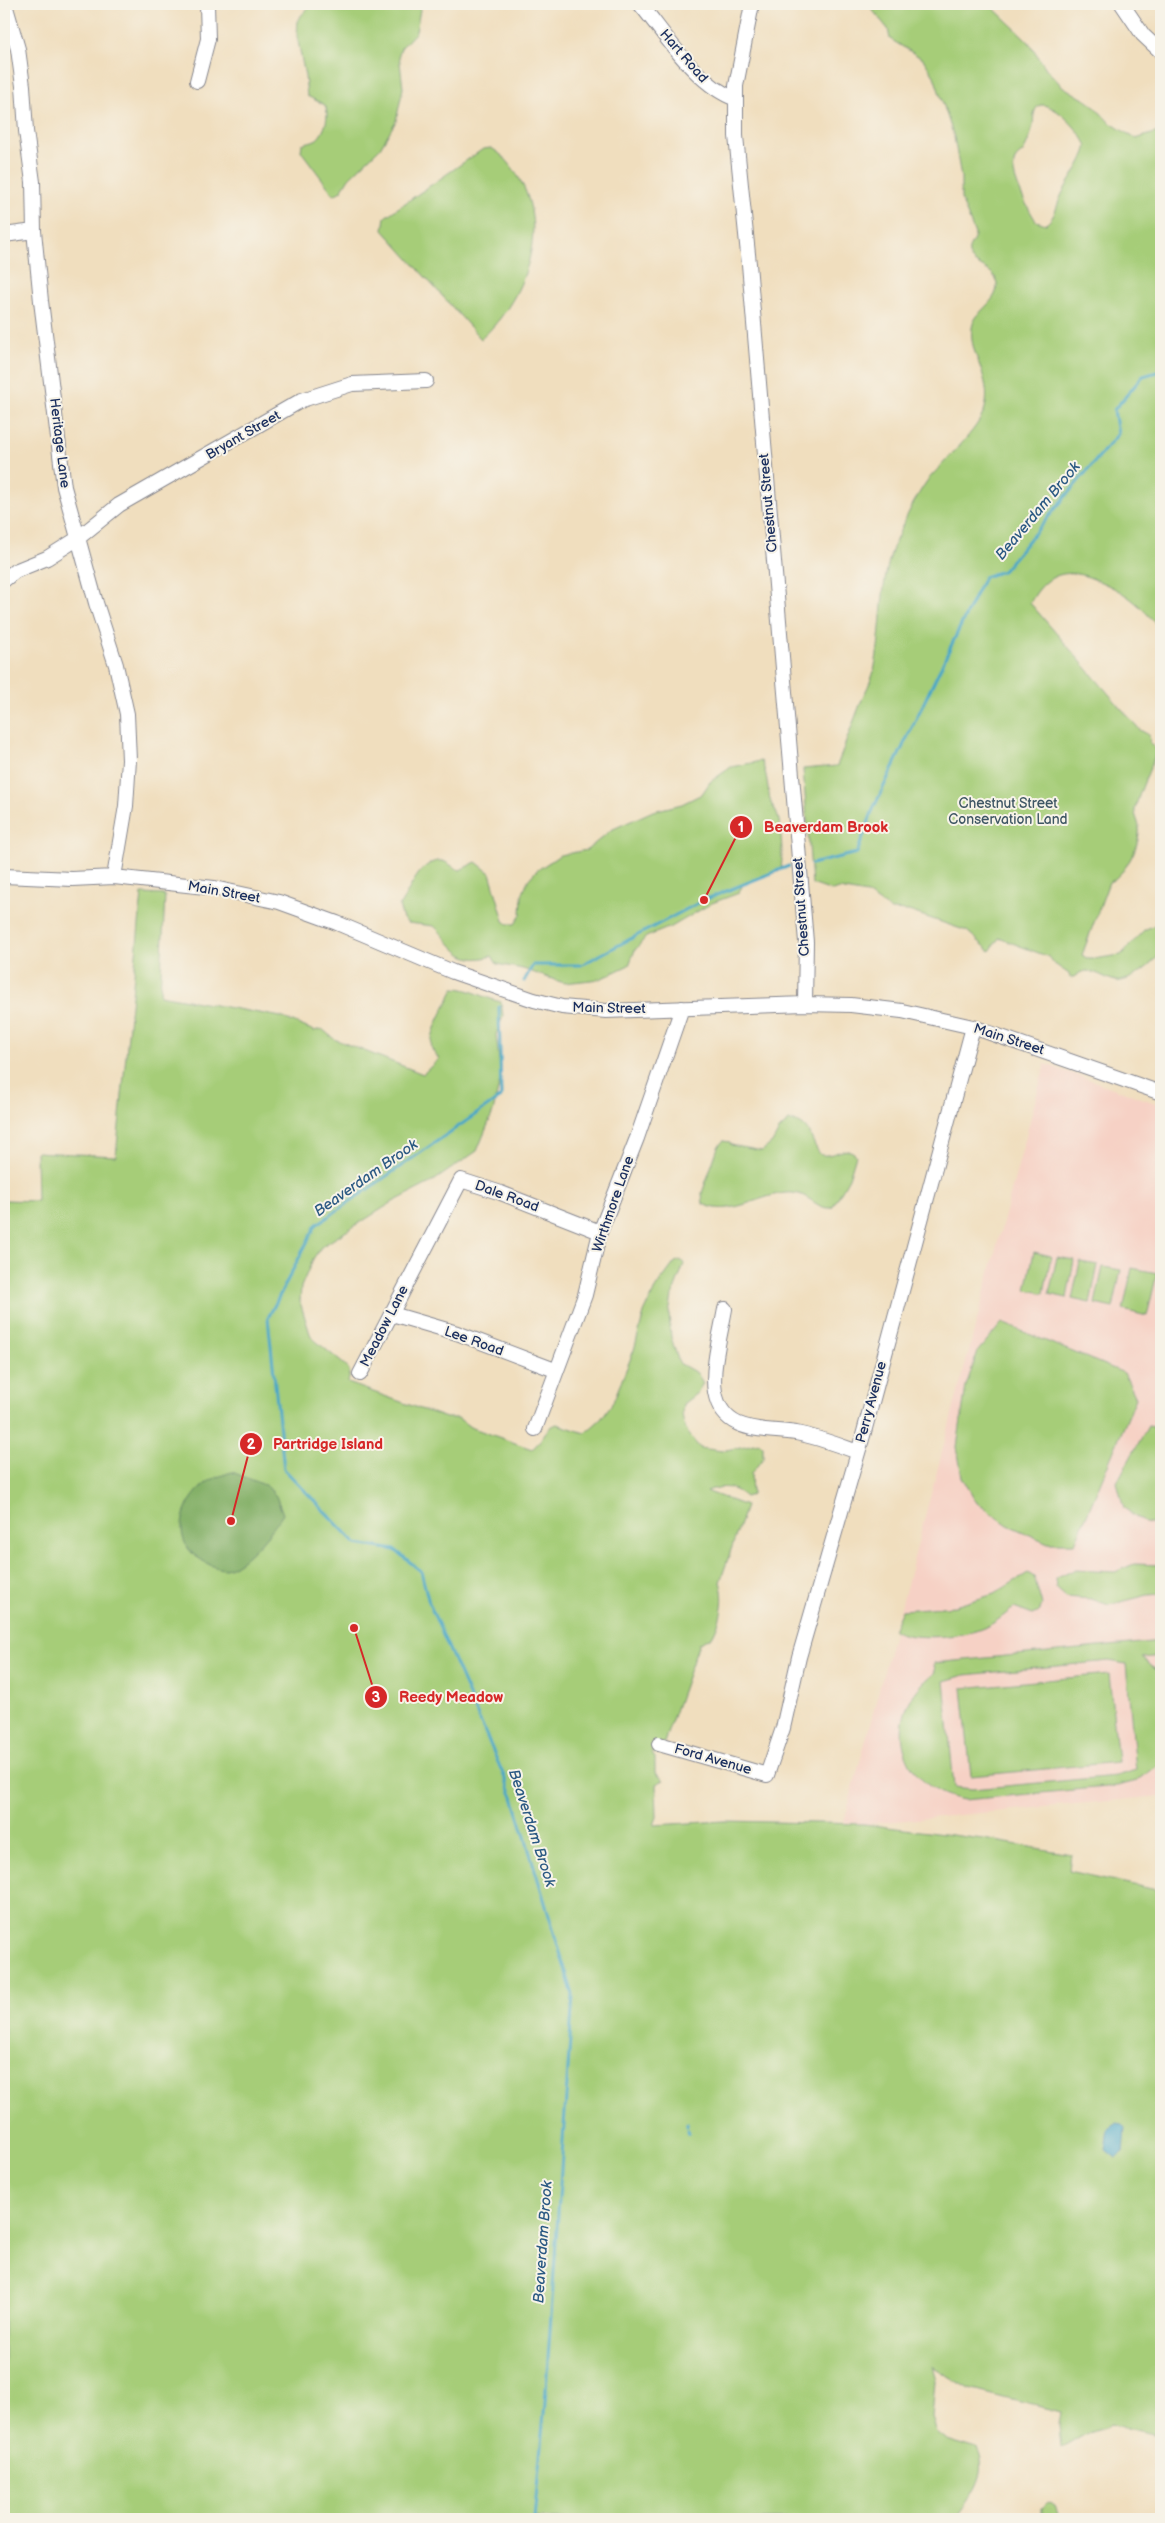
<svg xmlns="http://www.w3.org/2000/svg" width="1165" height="2523" font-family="'Balsamiq Sans',sans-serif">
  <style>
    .built { fill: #f6d1c5 }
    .green { fill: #a6cd78; stroke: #607e6b; fill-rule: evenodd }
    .forest { fill: #84b068; stroke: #507063 }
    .water { fill: #48a7c7; stroke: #326b92 }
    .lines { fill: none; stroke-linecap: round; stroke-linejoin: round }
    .stream { stroke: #48a7c7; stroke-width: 3 }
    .minor-casing { stroke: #86868e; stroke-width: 16 }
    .minor { stroke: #fff; stroke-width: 14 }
    .labels { text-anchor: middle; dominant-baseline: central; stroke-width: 4; stroke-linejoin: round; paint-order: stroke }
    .street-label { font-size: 14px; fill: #1b2f5e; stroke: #f7f3e8 }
    .park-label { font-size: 14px; fill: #3e5664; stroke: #f7f3e8 }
    .water-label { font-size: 15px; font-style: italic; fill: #2b5983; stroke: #f7f3e8 }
    .leader { fill: none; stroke: #d62828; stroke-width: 2 }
    .callout-dot { fill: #d62828; stroke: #f7f3e8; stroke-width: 2 }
    .mark-label { font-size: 15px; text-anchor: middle; font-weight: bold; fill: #fff }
    .callout-label { font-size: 15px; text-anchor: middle; font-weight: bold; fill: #d62828; stroke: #f7f3e8; stroke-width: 4; stroke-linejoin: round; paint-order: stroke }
  </style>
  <rect width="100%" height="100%" fill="#f7f3e8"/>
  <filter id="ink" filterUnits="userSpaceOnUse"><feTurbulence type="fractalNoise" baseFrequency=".02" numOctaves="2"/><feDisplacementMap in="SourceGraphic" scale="10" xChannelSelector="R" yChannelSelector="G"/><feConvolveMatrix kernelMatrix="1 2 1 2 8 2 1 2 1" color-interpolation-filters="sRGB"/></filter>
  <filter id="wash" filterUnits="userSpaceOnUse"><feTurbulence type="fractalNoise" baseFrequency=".0096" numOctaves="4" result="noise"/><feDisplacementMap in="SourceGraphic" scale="20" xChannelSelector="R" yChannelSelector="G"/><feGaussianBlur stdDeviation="1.12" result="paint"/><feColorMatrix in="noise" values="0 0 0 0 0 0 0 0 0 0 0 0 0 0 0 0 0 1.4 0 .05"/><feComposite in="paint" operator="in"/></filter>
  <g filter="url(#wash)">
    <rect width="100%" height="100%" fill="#f0debe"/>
    <path class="built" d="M1045,1064L1161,1105V1796L864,1824L844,1822Z"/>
    <path class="green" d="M312,4H421L416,32L401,48L399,54L403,88L396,121L380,148L349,178L341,191L334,195L301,151L302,144C307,142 312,142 317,139C325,132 330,115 325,105L307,96L305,76L297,36L298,19Z
      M870,4H989L1028,41L1047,70L1062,86L1092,104L1109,122L1136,139L1161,131V630C1139,603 1126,592 1094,579C1065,567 1046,574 1030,603L1140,730L1149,735L1150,743L1157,750C1150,770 1140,789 1135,809C1134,815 1139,822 1139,828C1141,844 1124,877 1109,882L1082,955L1088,959H1093L1121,955L1144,930L1161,922C1161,931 1163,941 1161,950C1159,961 1128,984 1116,981C1106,979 1098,972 1087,971C1079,971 1077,977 1070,978L1069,974L1053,963L1049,957L999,938L990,951L967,931L909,911L891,910L867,894L839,889L832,891L812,884L803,769L837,766C845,744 853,723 861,702C865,692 871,682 874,671C884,626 878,580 897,538C905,519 915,498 927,481C942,463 980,429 985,408C993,378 968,354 972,328C974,310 999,303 997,283C995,267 971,267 969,254C967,246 975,242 975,234L961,199V177L954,137L934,76L923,59L890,39L888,29L870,7ZM1040,105C1057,104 1081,132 1087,146C1082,165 1069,179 1061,196C1056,207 1056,216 1046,224L1036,221C1028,208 1008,174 1015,160C1017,156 1020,155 1023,152C1027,146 1030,136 1032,130C1035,121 1031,110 1040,105Z
      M491,148C504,155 512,166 519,178C551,232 523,301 481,339L383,230L385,217L483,149Z
      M761,761C768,774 767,789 771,803C773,808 777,812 778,817C781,825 784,864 780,871L748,882L743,884L739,893L712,903L673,926L646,937L635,950L629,965L600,979L564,983L523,969L497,964L492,956C458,966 454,944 434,926L408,923L403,919L399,906C410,892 419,859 442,861C448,862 453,868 460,870L476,862L490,873L504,921L508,924H515L521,915L522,895L528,880L536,871L560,855L587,850L611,830L653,811L682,804L702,794L710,782L731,767Z
      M142,894L165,895L160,995L281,1017L314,1031L322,1029L334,1039L423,1074L439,1059C437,1056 433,1052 432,1049C427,1035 449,1001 454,988C470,988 484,998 501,1002L503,1016L496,1035L501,1076L493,1112L477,1151L432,1182L393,1202L321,1247L313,1259L301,1287L300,1302L311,1337L346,1366L350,1373L348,1383L446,1418H458L470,1427L532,1449C543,1441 544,1428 557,1424L585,1433L601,1419L613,1402L634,1350L644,1313L655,1289L675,1262L681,1260L684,1264L672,1296L669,1314L671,1337L679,1363L697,1373L703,1383L697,1393L683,1404C680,1424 687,1433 700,1448L722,1451L759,1443L763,1446V1458L751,1474L752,1495L745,1497C731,1485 723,1486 706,1491L746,1506L720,1582C726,1600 721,1621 712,1637L699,1643L660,1754L651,1752L655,1758V1773L664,1780L656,1784L657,1817L654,1825L725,1821L864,1824L983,1839L1071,1854L1069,1871L1161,1891V2436L1110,2424L1106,2428C1086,2429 1077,2440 1061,2447L1059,2425L1061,2412L969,2389L931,2366L935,2380L932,2418L937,2432L947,2440L977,2449C991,2475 969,2498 955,2519H4V1200L37,1201L36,1152L116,1156Z
      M789,1121C812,1122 809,1141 821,1155C835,1157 846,1144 856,1155L849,1178L832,1208C813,1209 810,1191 786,1193C758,1195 730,1218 703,1204L702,1193L718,1147L723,1141L730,1142L731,1145L762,1151L772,1143L779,1130Z
      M1034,1252L1051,1256L1044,1293L1026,1290Z
      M1057,1257L1074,1260L1067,1298L1049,1294Z
      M1080,1262L1098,1265L1090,1303L1072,1299Z
      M1103,1267L1121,1270L1113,1308L1095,1304Z
      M1132,1268L1157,1273L1147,1316L1123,1310Z
      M1002,1323L1124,1373L1136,1398L1075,1543H1048L1008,1525L977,1503L962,1477L957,1447L966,1386L978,1351Z
      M1148,1426L1161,1428V1526L1145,1523L1124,1508L1117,1482Z
      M1134,1564L1161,1565V1594L1148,1595L1109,1605L1091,1599L1066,1597L1056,1588L1055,1579L1074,1570L1115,1572Z
      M1028,1573L1034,1577L1042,1605L1039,1612L1033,1615L1014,1608C1004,1615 993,1625 981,1629C963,1637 909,1641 893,1630L902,1610L955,1606L994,1594Z
      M1161,1641V1656L1142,1658L1161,1674V1763L1137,1781L1117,1786L964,1800C897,1789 880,1712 935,1673L934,1663ZM1109,1661L1126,1664L1136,1770L1116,1776L972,1789L954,1787L944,1681L965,1675Z
      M1109,1674L1118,1762L971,1776L962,1688Z
      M1048,2502L1056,2506L1061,2519H1042V2508Z"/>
    <path class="forest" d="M232,1472L267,1486L276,1496L283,1514C274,1529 243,1567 225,1569C217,1569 207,1564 200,1559C168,1540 183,1497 211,1480C217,1477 225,1474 232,1472Z"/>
    <path class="water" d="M1116,2123L1122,2124L1125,2128L1123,2153L1116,2158L1106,2150L1109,2128Z"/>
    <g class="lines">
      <path class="stream" d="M811,864L857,853L874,807L984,577L1003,571L1118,434L1114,410L1143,376L1161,371
        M524,981L533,965H581L704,900L789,866
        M499,1007L501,1097L316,1225L268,1318L284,1469L356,1544L395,1550L421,1571L429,1603L513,1797L573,1995L545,2403L534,2519
        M687,2123V2126
        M688,2130L689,2133"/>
    </g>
  </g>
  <g filter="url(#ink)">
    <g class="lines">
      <g class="minor-casing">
        <path id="minor" d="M5,4L18,49L23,86L26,131L33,182L34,231L41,301L64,487L96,603L116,665L127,714L129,760L126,806L114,877
          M640,4C666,35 696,85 736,99
          M752,4L736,86V136L749,264L806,942L805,1004
          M1122,4L1143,35L1160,51
          M197,81L208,39L207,4
          M4,235L34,231
          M4,580L15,571L47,558L77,539L119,505L302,400L352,384L426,381
          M4,876L72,879L114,877L214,888L279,902L337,923L453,972L534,1000L562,1007L606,1011L805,1004L851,1005L902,1011L973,1027L1161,1093
          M725,1309C721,1332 711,1369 715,1392C723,1435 764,1428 796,1433C817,1437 838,1445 858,1452
          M392,1314L457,1333L555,1370
          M360,1374L461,1180L501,1193L600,1232
          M535,1429L585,1295L600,1232L637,1138L682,1008
          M659,1744L767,1775L783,1728L799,1657L864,1432L973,1027"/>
      </g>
      <use href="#minor" class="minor"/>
    </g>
  </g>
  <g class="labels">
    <g class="street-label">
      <text transform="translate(684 56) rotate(49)">Hart Road</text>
      <text transform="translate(243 435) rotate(-30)">Bryant Street</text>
      <text transform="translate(60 443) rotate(83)">Heritage Lane</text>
      <text transform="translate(768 503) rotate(-95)">Chestnut Street</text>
      <text transform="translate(224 892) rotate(10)">Main Street</text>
      <text transform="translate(801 907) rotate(-94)">Chestnut Street</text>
      <text transform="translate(609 1008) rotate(1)">Main Street</text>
      <text transform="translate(1009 1039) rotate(18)">Main Street</text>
      <text transform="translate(507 1196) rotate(20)">Dale Road</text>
      <text transform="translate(613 1204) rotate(-71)">Wirthmore Lane</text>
      <text transform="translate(384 1326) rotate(-63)">Meadow Lane</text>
      <text transform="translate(474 1341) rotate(20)">Lee Road</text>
      <text transform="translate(871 1402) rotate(-75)">Perry Avenue</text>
      <text transform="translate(713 1759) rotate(16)">Ford Avenue</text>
    </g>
    <g class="park-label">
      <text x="1008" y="803">Chestnut Street<tspan x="1008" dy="16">Conservation Land</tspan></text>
    </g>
    <g class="water-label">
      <text transform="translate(1038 511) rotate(-50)">Beaverdam Brook</text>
      <text transform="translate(366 1178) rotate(-35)">Beaverdam Brook</text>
      <text transform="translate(532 1828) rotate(72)">Beaverdam Brook</text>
      <text transform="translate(543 2242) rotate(-86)">Beaverdam Brook</text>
    </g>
  </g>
  <path class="leader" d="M704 900L741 827M231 1521L251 1444M354 1628L376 1697"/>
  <g class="callout-dot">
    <circle cx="704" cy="900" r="5"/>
    <circle cx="231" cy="1521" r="5"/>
    <circle cx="354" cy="1628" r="5"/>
    <circle cx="741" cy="827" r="12"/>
    <circle cx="251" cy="1444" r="12"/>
    <circle cx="376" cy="1697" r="12"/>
  </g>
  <g class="mark-label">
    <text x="741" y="832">1</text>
    <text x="251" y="1449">2</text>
    <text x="376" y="1702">3</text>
  </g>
  <g class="callout-label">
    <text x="826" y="832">Beaverdam Brook</text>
    <text x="328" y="1449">Partridge Island</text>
    <text x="451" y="1702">Reedy Meadow</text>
  </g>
  <rect width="1165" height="2523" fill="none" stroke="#f7f3e8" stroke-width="20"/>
</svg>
